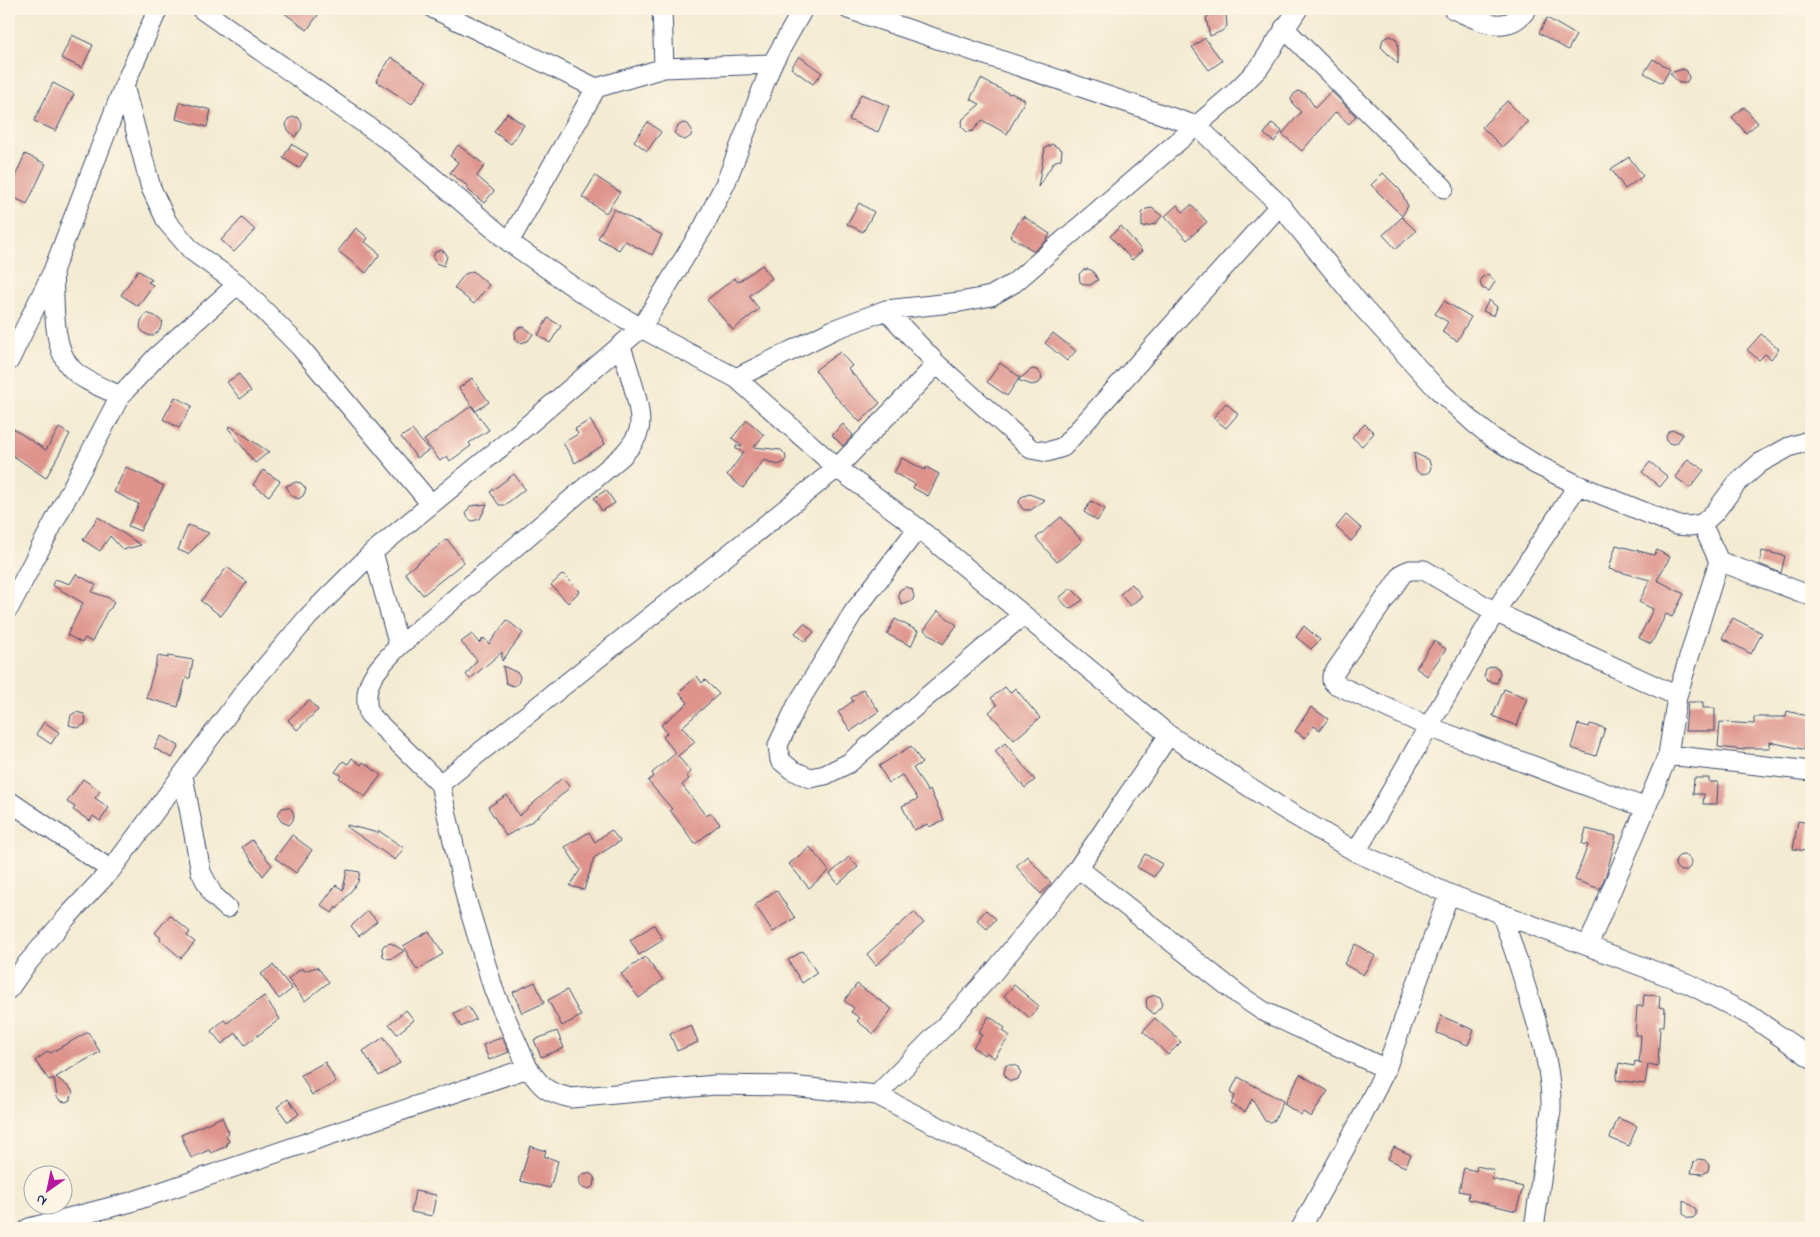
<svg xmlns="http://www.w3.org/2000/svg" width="1820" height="1237" font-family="'Indie Flower',sans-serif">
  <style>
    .building { fill: #de948d }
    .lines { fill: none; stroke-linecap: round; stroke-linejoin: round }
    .minor-casing { stroke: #3b4b6f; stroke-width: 21 }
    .minor { stroke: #fff; stroke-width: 19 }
  </style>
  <rect width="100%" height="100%" fill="#fcf5e5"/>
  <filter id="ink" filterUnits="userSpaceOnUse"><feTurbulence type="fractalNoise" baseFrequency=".02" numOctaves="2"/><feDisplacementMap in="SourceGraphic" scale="10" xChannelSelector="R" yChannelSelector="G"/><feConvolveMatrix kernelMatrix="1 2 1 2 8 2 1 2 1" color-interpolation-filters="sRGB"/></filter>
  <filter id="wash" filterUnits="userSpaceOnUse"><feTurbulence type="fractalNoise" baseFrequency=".0096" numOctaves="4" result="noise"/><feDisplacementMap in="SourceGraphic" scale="20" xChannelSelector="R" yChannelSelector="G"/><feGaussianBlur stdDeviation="1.12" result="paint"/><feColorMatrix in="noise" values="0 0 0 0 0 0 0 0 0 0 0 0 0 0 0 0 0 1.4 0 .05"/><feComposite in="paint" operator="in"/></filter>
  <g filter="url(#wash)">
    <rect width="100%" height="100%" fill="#f3ebd2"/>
    <g id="blocks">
      <path class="building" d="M279,9H310L318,15L307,30Z
        M1217,10L1226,15L1227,26L1222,31L1210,36L1206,19L1210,12Z
        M1547,18L1576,35L1568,50L1539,33Z
        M72,35L93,45L82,68L61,58Z
        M1390,36L1395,38L1398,43V64L1381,47L1383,39Z
        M1205,38L1222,61L1209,70L1192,47Z
        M799,56L822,73L813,84L791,68Z
        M391,57L427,81L412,104L376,81Z
        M1653,59L1670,69L1662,83L1644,73Z
        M1683,69L1687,71L1689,78L1686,83H1679L1670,73Z
        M981,79L1010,94L1011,93L1025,100L1007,134L982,120L973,131L967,132L961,126L963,119L980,104L970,99Z
        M53,83L74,94L56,131L34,121Z
        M1298,91L1306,94L1315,108L1331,91L1356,116L1349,124L1336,112L1302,151L1282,134L1301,112L1293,104L1291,99L1294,94Z
        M861,94L889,106L878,132L849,120Z
        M1507,101L1528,122L1502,147L1482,127Z
        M180,102L211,110L207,127L176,119Z
        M1744,107L1758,123L1746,133L1732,117Z
        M507,113L524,125L511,144L494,132Z
        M293,117H298L302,124L301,129L295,137L288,130L286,125L288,119Z
        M648,122L661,132L647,151L634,141Z
        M683,123L688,124L692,130L691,136L685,140L680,138L674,133L678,126Z
        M1272,123L1282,131L1274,142L1264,134Z
        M291,144L308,154L299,168L283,158Z
        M1052,144L1062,150L1061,159L1054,162L1038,187L1045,148Z
        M458,145L485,165L477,176L494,191L484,203L467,189L469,187L450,173L458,162L450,156Z
        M25,154L46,164L27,204L9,195V190Z
        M1629,157L1643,176L1625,189L1611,169Z
        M1383,173L1400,190L1408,206L1402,216L1371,185Z
        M595,176L620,192L606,213L582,197Z
        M859,203L874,212L863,232L847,224Z
        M1177,205L1183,212L1191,205L1207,222L1187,240L1165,216Z
        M1152,208L1162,216L1155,224L1142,227V213L1146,209Z
        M614,209L662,235L652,255L625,241L619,250L598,238Z
        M1023,216L1050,234L1046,241L1034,251L1010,236Z
        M1402,217L1416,231L1396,249L1383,235Z
        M242,218L255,230L234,252L221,240Z
        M1121,226L1142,251L1132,260L1110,236Z
        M356,228L368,238L365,242L380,254L366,273L338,251Z
        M441,250L446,253L447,256L444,266L436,263L433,258L435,252Z
        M762,265L772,278L749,296L759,309L733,330L707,300L734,278L738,282Z
        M1088,269L1093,271L1098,280L1090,285H1085L1080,282L1079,274L1083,270Z
        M138,270L152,280L148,282L153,285L138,306L121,295Z
        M473,271L489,285L474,304L454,288L465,274Z
        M1488,274L1495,282L1489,291L1482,288L1480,282L1481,278Z
        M1489,300L1497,307L1494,316L1483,311Z
        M1444,301L1471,317L1457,341L1442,332L1448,322L1435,314Z
        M146,313L155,316L163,322L159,331L154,335L150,336L144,333L140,328L141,321Z
        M548,318L561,326L550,343L538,335Z
        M524,327L533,334L528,341L520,343L516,340L515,332L518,328Z
        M1053,333L1076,351L1067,361L1045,343Z
        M1761,334L1779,349L1771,359L1765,354L1759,360L1747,350Z
        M840,352L852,366L848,369L880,403L860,422L833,394L815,370Z
        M1000,363L1020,377L1007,396L987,382Z
        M1032,369L1037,370L1041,374L1042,379L1039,383L1032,385L1018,380Z
        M239,374L251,391L240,399L227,382Z
        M472,378L489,402L476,411L459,388Z
        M175,397L192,406L179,428L163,419Z
        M1226,403L1238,414L1226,428L1213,418Z
        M471,406L489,430L469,443L471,446L450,461L447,456L440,461L424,440Z
        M590,420L605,444L575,463L563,443L578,434L575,429Z
        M747,420L764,435L754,447L781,450L785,454L786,459L783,463L778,465L764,460L743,488L727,475L744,452L736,449V446H742L732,438Z
        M843,424L853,435L843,446L832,435Z
        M1365,424L1374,433L1362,446L1352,437Z
        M9,426L46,450L59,428L70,434L46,478L9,453Z
        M230,426L269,452L255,463L228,428Z
        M412,430L429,450L417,458L401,437Z
        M1674,430L1683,434L1677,443L1672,444L1667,442L1666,436L1669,431Z
        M1414,453L1429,460L1431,468L1428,473L1420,474L1416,470Z
        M902,458L925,470L926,467L939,474L928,496L913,488L915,484L894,473Z
        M1688,459L1704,470L1690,488L1675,477Z
        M1650,462L1668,477L1660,487L1642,472Z
        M126,467L164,486L140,531L128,526L139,504L114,492Z
        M263,470L280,481L269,496L253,485Z
        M514,474L525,489L505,505H499L490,492Z
        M296,482L301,483L306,489L303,496L298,499L291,495L286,486Z
        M606,490L615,503L602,511L594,498Z
        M1029,494L1045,500L1031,510H1025L1021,507L1019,502L1021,497Z
        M1091,501L1105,509L1097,521L1084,512Z
        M487,504L480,519L472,521L468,518L466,513L470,506Z
        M1346,515L1362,529L1351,541L1336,527Z
        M98,517L115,528L141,545L123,550L110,536L100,551L83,540Z
        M1061,517L1082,541L1057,562L1036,538Z
        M188,525L209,533L188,554L178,550Z
        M447,539L464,562L423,595L405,573Z
        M1616,545L1654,555L1657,550L1670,557L1657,580L1684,594L1672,617L1666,614L1651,644L1639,638L1653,609L1639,602L1650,580L1609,569Z
        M1762,551L1785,556L1781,573L1759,564Z
        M227,567L247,582L221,616L201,601Z
        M76,574L96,585L92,592L109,598L114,602L111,608L107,611L92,642L85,638L82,643L67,635L83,603L52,585L55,579L70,584Z
        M563,574L580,591L568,603L551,585Z
        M1132,584L1142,596L1130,606L1120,594Z
        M905,587L912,589L914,597L912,601L902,605L898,595L900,590Z
        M1071,588L1083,600L1069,609L1059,598Z
        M938,611L957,625L943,644L924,630Z
        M1733,618L1762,633L1751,654L1722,638Z
        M895,619L918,631L911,646L887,634Z
        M507,620L523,633L502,661V652L470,679L466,675L477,660L461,642L472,634L479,643L484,638L489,644Z
        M804,623L814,632L805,642L795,633Z
        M1304,626L1320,640L1311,649L1296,637Z
        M1434,641L1446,649L1427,676L1416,668Z
        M158,656L168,658V656L193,660L190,678H186L178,707L146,698Z
        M503,666L518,673L520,677L518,684L513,686L506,683Z
        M1493,666L1498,668L1500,673L1497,683L1488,681L1484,677L1486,669Z
        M697,676L702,683L705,680L719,694L682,727L695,742L678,756L691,772L686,776L689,779L682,785L706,816L711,813L720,824L695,844L670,810L672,809L648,781L654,776L652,773L676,753L663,737L667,733L661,725L688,703L679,692Z
        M1005,687L1010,693L1015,688L1040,718L1014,740L989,712L997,705L991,698Z
        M863,689L879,711L851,731L838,712L853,701L851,698Z
        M1504,689L1527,698L1517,726L1493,716Z
        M309,700L318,710L297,730L288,720Z
        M1688,702H1703V708H1715V731H1685Z
        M1311,707L1328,719L1320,730L1314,726L1305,738L1295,731Z
        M1787,711L1811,717V751L1770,742V748H1744V750L1718,747L1720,722L1754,724V717H1786Z
        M76,712L84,714L86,719L85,724L78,728L69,725L71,715Z
        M44,722L59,732L51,744L36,734Z
        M1578,724L1589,727L1590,724L1605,728L1596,756L1571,748Z
        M161,736L179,746L172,758L154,748Z
        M1005,743L1035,780L1025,788L995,751Z
        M911,746L922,763L913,768L928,792L930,790L944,820L929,827L928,824L914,830L902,806L918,799L902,775L889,783L879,766Z
        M352,758L361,765L363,762L381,775L365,797L339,778L341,775L335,772L343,761L348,764Z
        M562,778L570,787L534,820L506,836L488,807L507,795L519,816Z
        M1694,778H1709V782H1718L1717,804H1703L1704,794H1693Z
        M83,779L100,791L95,798L109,808L100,821L93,816L90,821L73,810L75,807L67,802Z
        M288,807L292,810L294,815L293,820L289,825L282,822L277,815L282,808Z
        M1798,821L1810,823L1806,851L1793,849Z
        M347,825L378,833L379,831L404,848L395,860L347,827Z
        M1586,829L1616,836L1607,872L1600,889L1575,880L1588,845L1582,844Z
        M611,830L620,841L594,858L584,890L570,886L580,870L565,847L589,832L595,842Z
        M292,835L312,850L296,873L275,858Z
        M252,840L272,865L263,876L242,847Z
        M810,847L829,871L809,888L789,864Z
        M1145,854L1162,864L1154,877L1137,867Z
        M1675 863a8 8 0 1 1 16 0a8 8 0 1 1-16 0Z
        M1027,856L1051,883L1041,894L1016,866Z
        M849,857L858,867L838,884L830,874Z
        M347,870L360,872L358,882L337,909L336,907L332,913L321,905L336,885L343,890Z
        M776,890L795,918L773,932L755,905Z
        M986,910L996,919L987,929L977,920Z
        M368,911L377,921L359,936L351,926Z
        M914,912L924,923L876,965L867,954Z
        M170,915L190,932L187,936L195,942L181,958L160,940L161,938L155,933Z
        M654,925L663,940L639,955L630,940Z
        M429,931L443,954L417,970L403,946Z
        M391,943L404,951L393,958L388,959L383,956L382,948L384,945Z
        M1355,944L1375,956L1363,975L1344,964Z
        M803,951L817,973L802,983L788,960Z
        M645,957L663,980L639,998L621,974Z
        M273,965L292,989L279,999L261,974Z
        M317,967L329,982L305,1001L288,979L302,968L304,971Z
        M535,982L544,1003L522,1013L513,992Z
        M857,984L892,1009L874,1034L857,1021L860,1018L851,1012L854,1008L844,1001Z
        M1014,985L1039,1006L1030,1018L1004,996Z
        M567,990L581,1016L562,1026L548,1000Z
        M1155,995L1160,997L1162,1002L1161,1007L1154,1014L1147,1008L1146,1003L1147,998Z
        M1644,995L1660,996L1659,1007L1665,1008L1664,1026H1660L1658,1066L1648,1064L1645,1084L1616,1080L1619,1063L1634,1066L1635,1061L1642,1063L1639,1062L1641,1035H1635L1637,1006H1643Z
        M264,996L280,1019L245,1045L236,1033L222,1044L211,1031L224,1020L227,1023Z
        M468,1006L476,1019L461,1027L454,1013Z
        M406,1010L414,1020L397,1034L389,1024Z
        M989,1016L1005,1028L1003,1031L1010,1036L994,1058L986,1052L984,1055L973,1047L982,1035L978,1033Z
        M1441,1016L1474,1030L1468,1045L1437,1033Z
        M1155,1018L1181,1042L1168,1055L1143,1031Z
        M691,1025L698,1042L677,1051L670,1034Z
        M557,1031L564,1048L541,1057L534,1040Z
        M88,1032L100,1052L56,1077L71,1089L73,1093L70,1100L66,1102L61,1101L57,1097L54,1078L49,1080L35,1061L48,1051L50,1053Z
        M384,1037L400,1063L379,1076L363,1051Z
        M502,1037L509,1052L489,1060L483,1045Z
        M325,1062L336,1082L312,1095L301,1075Z
        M1006,1065H1014L1018,1067L1021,1074L1018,1079L1011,1081L1006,1078L1004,1073Z
        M1300,1074L1328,1091L1311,1117L1303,1112L1301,1115L1284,1104Z
        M1238,1077L1283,1101L1275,1120L1270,1122L1265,1121L1252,1099L1245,1112L1231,1104L1235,1096L1230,1093Z
        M288,1099L299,1114L288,1122L277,1107Z
        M222,1117L229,1133L226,1135L229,1142L226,1143L227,1146L211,1153L209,1150L191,1158L181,1135Z
        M1618,1118L1637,1126L1629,1146L1610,1138Z
        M530,1146L546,1151L544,1156L558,1161L550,1188L520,1181Z
        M1394,1147L1411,1155L1405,1167L1388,1159Z
        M1698,1159L1705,1160L1709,1165L1708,1171L1703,1174L1691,1173L1694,1162Z
        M1477,1166L1494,1170L1492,1179L1523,1187L1516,1211L1468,1199L1469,1193L1459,1191L1464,1168L1476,1171Z
        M579 1181a8 8 0 1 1 16 0a8 8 0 1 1-16 0Z
        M415,1191L436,1195L432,1216L411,1212Z
        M1683,1200L1696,1209V1215L1693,1218H1688L1683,1214Z"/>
    </g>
  </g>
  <g filter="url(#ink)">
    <use href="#blocks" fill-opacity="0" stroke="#3b4b6f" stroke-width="1"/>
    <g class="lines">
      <g class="minor-casing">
        <path id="minor" d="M201,9L396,146L509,242L582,293L641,328L736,378L837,468L918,528L1169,735L1282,808L1356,852L1449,894L1689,984L1751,1016L1811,1058
          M434,9L596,88
          M848,9L1197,126L1280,205L1363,308L1436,388L1473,422L1493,438L1535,464L1578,485L1676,525L1689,526L1702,524L1715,512L1737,483L1760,463L1789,447L1811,440
          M1453,9C1478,20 1507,37 1527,9
          M1284,28L1444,188
          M664,68L772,64
          M124,86L151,188L167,222L192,251L238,284L300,347L431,504
          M509,242L596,88L664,68L662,9
          M886,310L937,364L1031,449L1047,452L1063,447L1280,205
          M9,361L53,271L124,86L158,9
          M736,378L833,330L886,310L960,302L991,296L1014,283L1232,95L1259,68L1298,9
          M120,396L158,355L238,284
          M1702,524L1719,561L1811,596
          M918,528L853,613L797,705L778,745L780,760L792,770L810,778L825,775L849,763L1023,615
          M373,552L399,646
          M9,608L120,396C106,389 83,381 72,369C51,348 55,299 53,271
          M1668,755L1811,771
          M183,776L201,872L213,895L227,908
          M440,784L837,468L937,364
          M9,801L111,870
          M1646,808L1429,727L1335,684L1332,681V676L1403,573L1410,570H1424L1495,612L1677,696
          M1356,852L1495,612L1578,485
          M1078,868L1239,995L1263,1011L1386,1069
          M1501,913C1512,943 1522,974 1531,1004C1542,1039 1552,1073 1551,1110L1534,1228
          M1588,946L1668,755L1677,696L1719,561
          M9,989L25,966L68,916L111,870L245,691L308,617L373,552L528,425L641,328L704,226L726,182L772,64L803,9
          M528,1068L494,991L467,902L440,784L369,714C360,683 379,667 399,646L622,456C629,448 636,441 639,430C644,411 627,367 621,346
          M877,1095L942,1029L992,974L1078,868L1169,735
          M29,1228L131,1202L528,1068C542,1088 546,1092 571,1098L715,1085L791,1086L877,1095L1136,1228
          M1301,1228L1361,1119L1386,1069L1449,894"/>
      </g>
      <use href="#minor" class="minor"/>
    </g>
  </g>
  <rect width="1820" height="1237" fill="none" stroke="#fcf5e5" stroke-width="30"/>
  <g transform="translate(48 1190) rotate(213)"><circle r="24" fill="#fcf5e5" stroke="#a2a6af"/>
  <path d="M0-4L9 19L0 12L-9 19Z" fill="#b5179e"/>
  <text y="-8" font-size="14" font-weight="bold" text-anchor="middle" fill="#1b2f5e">N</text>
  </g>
</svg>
